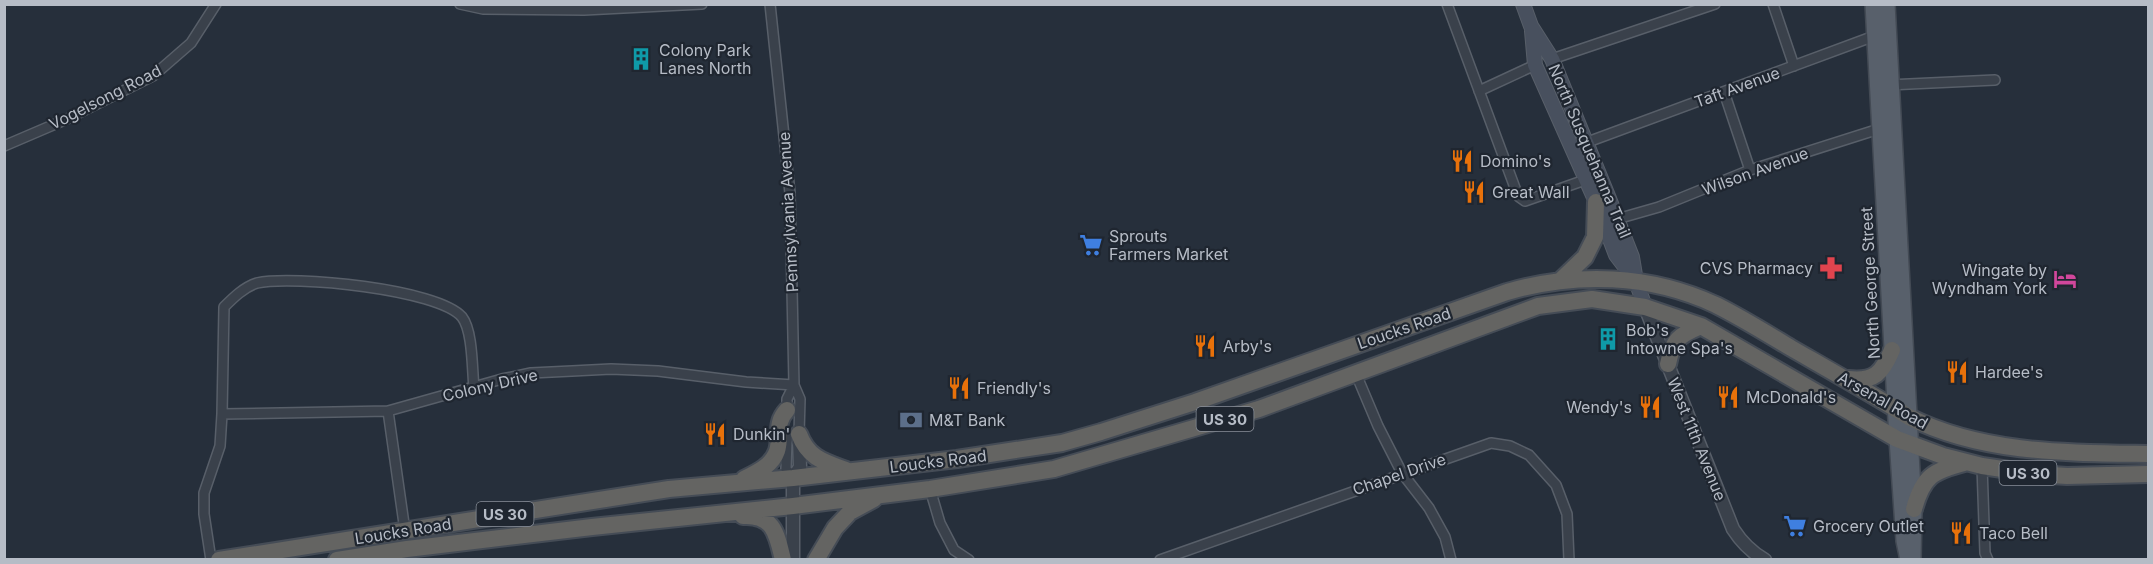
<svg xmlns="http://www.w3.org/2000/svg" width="2153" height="564" font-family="Inter,sans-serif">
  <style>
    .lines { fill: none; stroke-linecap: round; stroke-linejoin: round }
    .minor-casing { stroke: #585f69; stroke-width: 12 }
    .tertiary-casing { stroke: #585f69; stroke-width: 15 }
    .secondary-casing { stroke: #585f69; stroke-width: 16 }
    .primary-casing { stroke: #434a54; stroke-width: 18 }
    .trunk-casing { stroke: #454c56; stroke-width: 20 }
    .minor { stroke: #3a414b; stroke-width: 9 }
    .tertiary { stroke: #3a414b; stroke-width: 12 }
    .secondary { stroke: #48505e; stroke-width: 14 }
    .primary { stroke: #58606b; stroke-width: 15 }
    .trunk { stroke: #646462; stroke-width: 16 }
    .labels { text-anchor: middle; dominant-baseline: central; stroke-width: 4.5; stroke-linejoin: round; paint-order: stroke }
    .shield { fill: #1f2630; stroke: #898f99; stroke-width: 1.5 }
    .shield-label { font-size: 15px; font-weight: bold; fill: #b6bcc6 }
    .poi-label { font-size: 16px; fill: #b6bcc6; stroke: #1f2630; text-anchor: start }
    .street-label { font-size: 16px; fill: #b6bcc6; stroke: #1f2630 }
  </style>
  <rect width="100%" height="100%" fill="#262f3b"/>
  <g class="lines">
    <g class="minor-casing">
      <path id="minor" d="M460,4L483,9L584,10L702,4
        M770,4L790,193L794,385L800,399L799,434
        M1447,4L1518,196L1525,201L1585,180
        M1773,4L1794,66
        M1552,59L1715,4
        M1888,85L1995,80
        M1479,91L1535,65
        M1724,92L1750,170
        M1585,143L1877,35
        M4,146L67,119L153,76L191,43L216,4
        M1617,219L1659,207L1750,170L1882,128
        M1356,374L1378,426L1402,473L1429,508L1445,537L1451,560
        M388,411L405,531
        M222,414L388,411L502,379L531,373L572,371L611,369L658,371L746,382L794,385
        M787,414V399L794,385
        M787,437L786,469L793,478
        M1982,466L1985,553L1988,560
        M930,489L940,523L954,550L969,560
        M211,560L204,514V493L220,446L222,414L224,307C233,298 244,287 257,283C293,275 438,289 462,317C473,331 472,370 474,388
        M1160,560L1491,443L1510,446L1529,455L1556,485L1567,514L1569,560"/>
    </g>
    <g class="tertiary-casing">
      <path id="tertiary" d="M1645,307L1733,529C1742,543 1751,552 1765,560
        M793,560V478L800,467L799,438"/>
    </g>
    <g class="secondary-casing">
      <path id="secondary" d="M1523,4L1531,26L1552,59L1608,196L1632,257L1636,281L1645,307
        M1532,31L1535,65L1596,202L1616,255L1635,280"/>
    </g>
    <g class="primary-casing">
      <path id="primary" d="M1873,4L1897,439L1904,541L1908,560
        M1887,4L1914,509L1913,560"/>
    </g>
    <g class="trunk-casing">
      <path id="trunk" d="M1560,281L1585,257L1595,237L1596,202
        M1668,364C1673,339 1678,336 1701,326
        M1848,379C1875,382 1882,373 1892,350
        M799,434C808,458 824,462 846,470
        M744,479C756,473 772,466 777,451C782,435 774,424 787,410
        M1914,509C1923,476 1933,471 1964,463
        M743,516C774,514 777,535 783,560
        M219,560L669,489L793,478L957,459L1062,443L1101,432L1195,402L1507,292C1576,272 1650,274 1716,305C1742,318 1766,333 1791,348C1831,371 1870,393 1909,417C1983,454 2069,453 2148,454
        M337,560L407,549L592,527L793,506L930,489L1054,469L1259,409L1538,306L1592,299L1645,307L1701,326L1897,439L1943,456L1982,466L2036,474L2067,476L2148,474
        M816,560L835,528L850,512L874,499"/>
    </g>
    <use href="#minor" class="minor"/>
    <use href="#tertiary" class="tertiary"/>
    <use href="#secondary" class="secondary"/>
    <use href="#primary" class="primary"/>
    <use href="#trunk" class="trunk"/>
  </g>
  <defs>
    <g id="building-bare" transform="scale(1.8)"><path d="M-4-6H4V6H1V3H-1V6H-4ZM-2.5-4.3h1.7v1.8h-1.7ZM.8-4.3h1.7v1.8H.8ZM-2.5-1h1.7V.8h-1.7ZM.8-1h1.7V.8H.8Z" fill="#0f9aa8" stroke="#1f2630" stroke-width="2.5" paint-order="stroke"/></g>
    <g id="restaurant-bare" transform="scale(1.8)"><path d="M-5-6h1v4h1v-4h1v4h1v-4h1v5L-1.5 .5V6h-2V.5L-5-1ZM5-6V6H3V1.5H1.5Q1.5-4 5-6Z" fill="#e8710a" stroke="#1f2630" stroke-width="2.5" paint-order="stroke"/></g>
    <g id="supermarket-bare" transform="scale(1.8)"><path d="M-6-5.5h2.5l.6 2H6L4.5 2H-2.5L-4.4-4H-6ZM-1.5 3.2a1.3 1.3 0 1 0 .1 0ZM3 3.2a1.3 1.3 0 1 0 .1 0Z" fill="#3f7fe0" stroke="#1f2630" stroke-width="2.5" paint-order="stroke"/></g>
    <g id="pharmacy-bare" transform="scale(1.8)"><path d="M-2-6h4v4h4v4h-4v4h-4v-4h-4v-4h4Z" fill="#e0444e" stroke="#1f2630" stroke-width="2.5" paint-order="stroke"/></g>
    <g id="hotel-bare" transform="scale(1.8)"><path d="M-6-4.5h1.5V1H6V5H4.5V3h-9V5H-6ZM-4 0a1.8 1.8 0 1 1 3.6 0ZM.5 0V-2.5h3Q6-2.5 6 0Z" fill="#d1479c" stroke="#1f2630" stroke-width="2.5" paint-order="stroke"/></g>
    <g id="bank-bare" transform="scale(1.8)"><path d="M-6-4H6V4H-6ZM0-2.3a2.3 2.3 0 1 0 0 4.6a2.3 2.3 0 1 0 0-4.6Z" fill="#5c6f8a" stroke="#1f2630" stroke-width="2.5" paint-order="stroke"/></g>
  </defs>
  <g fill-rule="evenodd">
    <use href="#building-bare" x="641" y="59"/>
    <use href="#restaurant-bare" x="1462" y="161"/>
    <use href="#restaurant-bare" x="1474" y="192"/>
    <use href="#supermarket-bare" x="1091" y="245"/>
    <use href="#pharmacy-bare" x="1831" y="268"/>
    <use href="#hotel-bare" x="2065" y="279"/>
    <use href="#building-bare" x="1608" y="339"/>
    <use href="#restaurant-bare" x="1205" y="346"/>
    <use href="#restaurant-bare" x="1957" y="372"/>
    <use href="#restaurant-bare" x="959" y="388"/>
    <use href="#restaurant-bare" x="1728" y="397"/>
    <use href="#restaurant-bare" x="1650" y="407"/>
    <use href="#bank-bare" x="911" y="420"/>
    <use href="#restaurant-bare" x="715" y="434"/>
    <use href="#supermarket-bare" x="1795" y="526"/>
    <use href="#restaurant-bare" x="1961" y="533"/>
  </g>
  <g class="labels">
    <g class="shield">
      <rect x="1196.5" y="407" width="57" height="24" rx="4.5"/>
      <rect x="1999.5" y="461" width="57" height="24" rx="4.5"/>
      <rect x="476.5" y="502" width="57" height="24" rx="4.5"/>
    </g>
    <g class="shield-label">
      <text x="1225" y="419">US 30</text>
      <text x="2028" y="473">US 30</text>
      <text x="505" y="514">US 30</text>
    </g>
    <g class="poi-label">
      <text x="659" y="50">Colony Park<tspan x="659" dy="18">Lanes North</tspan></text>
      <text x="1480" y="161">Domino's</text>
      <text x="1492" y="192">Great Wall</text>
      <text x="1109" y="236">Sprouts<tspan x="1109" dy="18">Farmers Market</tspan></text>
      <text x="1813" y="268" text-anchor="end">CVS Pharmacy</text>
      <text x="2047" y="270" text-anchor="end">Wingate by<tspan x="2047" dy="18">Wyndham York</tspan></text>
      <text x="1626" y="330">Bob's<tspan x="1626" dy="18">Intowne Spa's</tspan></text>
      <text x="1223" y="346">Arby's</text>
      <text x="1975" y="372">Hardee's</text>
      <text x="977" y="388">Friendly's</text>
      <text x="1746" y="397">McDonald's</text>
      <text x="1632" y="407" text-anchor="end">Wendy's</text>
      <text x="929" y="420">M&amp;T Bank</text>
      <text x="733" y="434">Dunkin'</text>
      <text x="1813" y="526">Grocery Outlet</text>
      <text x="1979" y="533">Taco Bell</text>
    </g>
    <g class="street-label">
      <text transform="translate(1737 87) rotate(-20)">Taft Avenue</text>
      <text transform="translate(105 97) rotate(-27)">Vogelsong Road</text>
      <text transform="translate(1590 151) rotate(67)">North Susquehanna Trail</text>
      <text transform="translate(1755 171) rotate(-20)">Wilson Avenue</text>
      <text transform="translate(788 212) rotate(-93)">Pennsylvania Avenue</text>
      <text transform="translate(1870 283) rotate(-93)">North George Street</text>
      <text transform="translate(1404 328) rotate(-19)">Loucks Road</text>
      <text transform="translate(490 385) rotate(-13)">Colony Drive</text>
      <text transform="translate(1883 400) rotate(29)">Arsenal Road</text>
      <text transform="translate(1697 439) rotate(68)">West 11th Avenue</text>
      <text transform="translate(938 461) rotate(-7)">Loucks Road</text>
      <text transform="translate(1399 474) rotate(-19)">Chapel Drive</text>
      <text transform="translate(403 531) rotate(-9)">Loucks Road</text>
    </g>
  </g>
  <rect width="2153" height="564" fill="none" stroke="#b6bcc6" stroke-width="12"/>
</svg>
